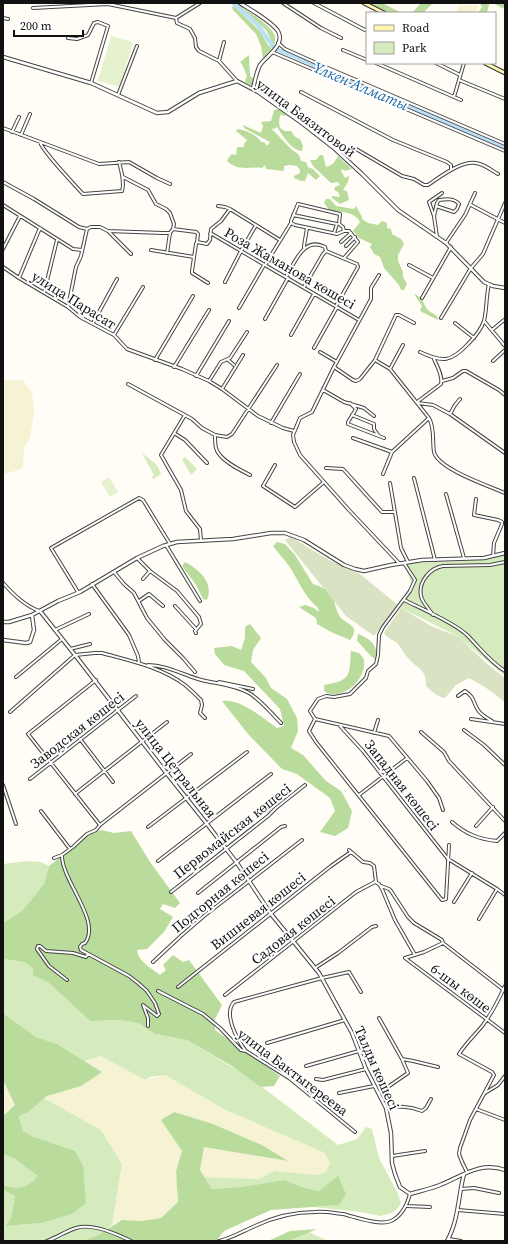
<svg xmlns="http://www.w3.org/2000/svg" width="508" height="1244" font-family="'Source Serif 4',serif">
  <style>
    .farmland { fill: #f6f3d4 }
    .green { fill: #d5ebbd }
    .forest { fill: #b9dc9c }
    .cemetery { fill: #d9e3c4 }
    .pitch { fill: #e6f2cf }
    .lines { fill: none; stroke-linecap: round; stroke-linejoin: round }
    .river { stroke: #b9e0f7; stroke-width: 4 }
    .minor-casing { stroke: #444; stroke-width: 4 }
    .tertiary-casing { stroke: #444; stroke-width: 4.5 }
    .secondary-casing { stroke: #333; stroke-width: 5 }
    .minor { stroke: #fff; stroke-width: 2 }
    .tertiary { stroke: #fff; stroke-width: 2.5 }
    .secondary { stroke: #fff6b0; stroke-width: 3 }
    .labels { text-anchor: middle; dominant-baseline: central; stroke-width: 4; stroke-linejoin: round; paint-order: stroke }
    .street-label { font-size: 14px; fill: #111; stroke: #fff }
    .water-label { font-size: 15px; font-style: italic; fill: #1768a6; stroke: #fff }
  </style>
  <rect width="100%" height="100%" fill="#fffdf5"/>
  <path class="farmland" d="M460,5H478L476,13H455Z
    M3,380H23L32,393L34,412L30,438L24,447L23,466L19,470L3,474Z
    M101,1056L145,1080L165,1075L226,1110L325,1153L330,1163L326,1172L316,1175L275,1171L258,1179L204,1177L200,1170L204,1147L287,1161L262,1145L213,1124L174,1113L162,1120L182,1151L176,1171L178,1202L161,1218L142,1221L122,1220L112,1225L122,1164L101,1130L44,1098L47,1096L102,1072L84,1061Z
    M3,1080L15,1105L3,1116Z"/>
  <path class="green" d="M142,453L157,465L161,474L153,479L152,477L154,475Z
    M185,457L197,469L191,475L182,459Z
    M505,553V676L459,637L401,608L412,586L404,563L467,561Z
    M28,861L41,862L49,866L44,884L23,910L3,923V864Z
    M3,959L24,962L34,968V975L49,983L90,1021L121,1020L138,1023L155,1034L187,1040L249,1077L338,1145L357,1139L366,1127L372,1129L379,1158L398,1194L401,1203L398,1208L392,1213L380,1216L361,1212L313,1207L339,1205L319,1191L305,1188L284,1180L241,1187L212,1189L204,1177L258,1179L275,1171L316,1175L326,1172L330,1163L325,1153L226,1110L165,1075L150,1077L145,1080L101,1056L84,1061L57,1044L36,1037L3,1013Z
    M44,1098L101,1130L122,1164L112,1225L98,1235L83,1241H3V1190L15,1196L11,1218L7,1226L42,1223L72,1214L34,1137L23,1131L19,1116L27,1113Z
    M3,1154L15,1159L39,1176C25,1189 21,1190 3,1185Z
    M309,1232L328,1241H289Z"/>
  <path class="forest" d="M236,3C247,11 267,22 274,34C276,37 275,42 274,46L266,30Z
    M370,3H382L402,13H389Z
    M421,3H433L423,13H412Z
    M480,3H505V7L502,8L493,3L489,4L487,13H478L482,7Z
    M234,6L260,31L268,45L272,48L263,59L261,46L256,34L233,10L232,7Z
    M249,55L250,76L253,78V85H250L245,82L247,75C244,71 244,66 240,62Z
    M279,109L287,116L280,115L279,122L280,128L285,131H291L295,137L300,139L303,146L302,151C291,150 283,136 277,127L274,129L271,128L291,149L299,155L301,161L306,162L308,167L313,169L320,176L316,180L308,173L305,181H301L294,178V176L300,173V170L297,166L289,165L284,166V171L266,169L265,165L262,168C249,166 239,172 227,161L229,157L232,154L236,155L237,147H244V144L247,140L236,131L238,129C246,130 257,135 261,142H264L267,146L270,142L244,128L243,125L261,133L263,126L261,122L271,121L274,110Z
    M320,155H323L326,167C333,165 335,162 338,156L352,169L345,171L342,169L341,171L345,178L349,176L348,182L343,190L347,191L349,200L340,204L332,198V196L340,197L338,192L334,190L335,187L340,185L338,182L331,183L313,166L310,160H316Z
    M326,199H330L336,206L354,209L356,206L362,217V219L368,223L378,225L382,221L387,223V228L391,229L392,234L401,239L404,244L398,255V261L403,272V277L407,284L404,290H401L399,285L384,268L380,257L374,254L370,247L372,244L359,238L353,231L360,222C354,211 341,212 329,210L324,203Z
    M414,294C425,298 422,304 429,311C431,313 435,314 437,316L438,320L422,312L420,310L422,306Z
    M277,542L285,544L295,555L313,584L319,586L332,593C334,600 336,612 341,618C348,625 361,626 350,640L331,632L317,624L316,618L299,607L305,605L314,608L319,612L318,608C304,596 299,581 289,566C284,559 278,553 273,546Z
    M185,562C200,570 214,583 207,600L203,599L196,585L182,566Z
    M250,624L261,638L253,650L251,662L266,678L271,688L287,699L297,718L298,731L291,748L303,755L326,781L341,791L352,811L348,828L335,836L320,832L335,811L330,798L297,774L282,769L248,734L222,701C240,698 263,718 277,728L284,726L280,709L244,671L224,665L215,654L214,648L232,646L241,650L245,638V627Z
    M358,634C369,638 380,646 375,659C370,657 362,645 357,641Z
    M351,651L359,653C361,655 364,658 364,661C367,679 341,703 324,691V685C338,682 350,682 350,663C351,659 350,655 351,651Z
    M101,830L114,833L131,831L150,862L180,903L175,908L163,904L160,909L173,917L164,932L147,949L137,950C138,961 152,969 160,975L166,970L163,965L173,955L183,962L189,960L222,1005L215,1019V1030L280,1076L274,1086L261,1087L232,1066L187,1040L155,1034L138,1023L121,1020L90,1021L49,983L33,975V968L24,962L3,959V923L23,910L44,884L49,866L88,835Z
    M3,1013L36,1037L57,1044L102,1072L81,1086L47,1096L27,1113L19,1116L23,1131L34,1137L75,1151L83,1166L86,1203L72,1214L42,1223L6,1226L11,1218L15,1196L3,1190V1185C21,1190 25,1189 38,1176L15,1159L3,1154V1116L15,1105L3,1080Z
    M174,1112L213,1124L262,1145L288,1161L204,1147L200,1170L212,1189L241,1187L284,1180L305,1188L319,1191L338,1176L346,1194L339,1205L271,1210L224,1231L216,1241H83L98,1235L122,1220L142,1221L161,1218L178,1202L176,1171L182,1151L161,1120Z
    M317,1229L289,1241H268L290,1231Z"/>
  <path class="cemetery" d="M291,537L329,560L360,574L398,605L374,636L346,616L285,540Z
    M401,608L431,626L459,637L487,664L505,678V702L485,687L469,678L456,685L445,698C437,697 432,691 426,686C426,667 418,670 408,658C404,654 401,647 397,643C392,639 387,638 384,633Z"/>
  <path class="pitch" d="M111,36L133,42L120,87L98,81Z
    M109,477L118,492L110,497L101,482Z"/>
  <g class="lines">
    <path class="river" d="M233,3L258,25L274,48L505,148"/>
    <g class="minor-casing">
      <path id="minor" d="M200,3L176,18L177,23L190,29L195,38L196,47L199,51L219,61L237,81
        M283,3L321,28L341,38
        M314,3L365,30L367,29
        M33,8L108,4L176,18
        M3,18L8,19
        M68,38L77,39L88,35L94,23L98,22L108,26L91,83
        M278,43L285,49L314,62L505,144
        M343,50L367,60
        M272,52L505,151
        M219,61L224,42
        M376,63L461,100
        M436,63L460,75
        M459,80L505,99
        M301,92L393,140L447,162L451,165V170
        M118,95L137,46
        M454,97L464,63
        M3,128L99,164L129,162L157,178L170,184
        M12,132L19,117
        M21,135L30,114
        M40,142C42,151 75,185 83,194L122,191C125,182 121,170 119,162
        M336,149H356L402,176L414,179L424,185H428C440,177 460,161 476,163C484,164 491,170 498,174
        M123,177L148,190L156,204L166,209L170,213L174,224L173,229
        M3,182L34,199L79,227L87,229L91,227H100L108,231L163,233H170L173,229
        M3,205L73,249L82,250
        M471,205L505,223
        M218,206L225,207L230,209
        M293,215L337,224L334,233
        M434,216L437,203L439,200C446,199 454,198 459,204L457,209L454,212L436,206
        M173,229L196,232L198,234L197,242L207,244L210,240L211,229L221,221L230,209L280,240
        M109,232L131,254
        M210,234H212L359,320
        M437,237L434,216L429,202L442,193
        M197,242L196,244L192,271V273L208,283
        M341,242L351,233
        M446,243L465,215L475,193
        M346,246L355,237
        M304,248V246L307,228
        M3,249L20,216
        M151,250L194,257
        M167,253L170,233
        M344,258L358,242L349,231H344L343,227L339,224L340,214L298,204L291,221V223L295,225L337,234L344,231
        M265,265L291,223
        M409,265L433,278
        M3,267L19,278L68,307L80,317L114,335L127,349L182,369L209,381L222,389L258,416L283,428L294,431
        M286,277C295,262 304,236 325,247L326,251L357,264L358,267L336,306
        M19,278L40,228
        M225,282L241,251L256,225
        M304,287L323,254L326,251
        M44,293L57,240
        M422,298L451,247
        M68,307L76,267L81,256L87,229
        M239,308L264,265
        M441,318L471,268L483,254L505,203
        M265,319L288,278
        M484,321L505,346
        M93,323L117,279
        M455,323L474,338
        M492,330L504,320
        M114,335L143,287
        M291,335L314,294
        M314,348L337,307
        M320,352L337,362
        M420,352C443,363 451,362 468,344C475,337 481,330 484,321C487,309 486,296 489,284
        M155,360L193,296
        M228,360L234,365
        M375,360L390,369L429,418C435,429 432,440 434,452C438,469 489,486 505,493
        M493,361L505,350
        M174,367L209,310
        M334,367L371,299V288L379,275
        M390,369L403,345
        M196,376L229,321
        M209,381L221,362L230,358L247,332
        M442,381L453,378L463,371H466L499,390L505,395
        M128,384L192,419L202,428L215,435C215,439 215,444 216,448C219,460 240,470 250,475
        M222,389L243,355
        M323,390L344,402L364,408L374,416
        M417,402L441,384C443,376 437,366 434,359
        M350,403L356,409L348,422V424L384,438
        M418,403L433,405L450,414L505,453
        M450,414L455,405L460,399
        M185,415L161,455L181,490L186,511L200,529L201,541
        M352,415L374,424V429L378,435
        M271,423L300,374
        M174,433L185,440L207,463
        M215,435L227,437L232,434L277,365
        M353,438L392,452
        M275,465L263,486L295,507L324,482
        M326,468L343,469L382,512H395
        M383,474L392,452L429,418
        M414,478L435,560
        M390,483L401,548L408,562
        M446,494L464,558
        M476,499L474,515L498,520L502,522V524L494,543L493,556
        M166,545L200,601
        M137,558L150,571L177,591L199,617L201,624L195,631L196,633
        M399,563L349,510L300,455L294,442L293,435L300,418L312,412L334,367L353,380L356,381L360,379L375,360L396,315H399L414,323
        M404,563L415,580L410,591L383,627L379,635L378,655L376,664L368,671L366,678L350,694L334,697L326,696L318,699L310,711L315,719L389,736L427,781L439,798L443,810
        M114,572L124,584L134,593L147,618L165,640L183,658L195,672
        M143,579L150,571
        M3,583C14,595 24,605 39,611
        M92,584L129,635L138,656L139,663
        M78,592L51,548L139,498L143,500L170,544
        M404,600C422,609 453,622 467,635C480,648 489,661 505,671
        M139,601L149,594L163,606
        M175,606L196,629
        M433,615C429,609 422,602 421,596C418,582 430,568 443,566L490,565L505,562
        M55,630L89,614
        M70,649L90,644
        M148,665C166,665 181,674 198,679C215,684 233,684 249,693C261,700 271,713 281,723
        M16,677L62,639
        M96,680L28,734L100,825
        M219,682L253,689
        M458,696L465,691C475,697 473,703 478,710C481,715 487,718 492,721
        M10,712L75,655L95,653H102C131,661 161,667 185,685C191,690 196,695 201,700L202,705L200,713L205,718
        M315,719L309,731L316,742L442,900L446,899L449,845
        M471,719L505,724
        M340,726L363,751L448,859L497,889L505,895
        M464,730L484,745L505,765
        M421,732L444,752L449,761L505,821
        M374,733L378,720
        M80,739L113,782
        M30,779L136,696
        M3,785L16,824
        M75,794L167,722
        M359,795L407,758
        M41,811L70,849
        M452,822C466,834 478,839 497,841L505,833
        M476,826L493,807
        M148,827L247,752
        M349,850L363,862L370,863L374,866L376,882
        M62,855C61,880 102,921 85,943L82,944L80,947L81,950L129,976L138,983L147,991L155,1003L159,1014L157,1016L143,1005L148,1018V1026
        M54,858L62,855L73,847L87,834L96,830L100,825L191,754
        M158,861L271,774
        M381,886L389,889L391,891L408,917L414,923L442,940L443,943
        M171,892L268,816L276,808L305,785
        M198,893L281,827L285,826
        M454,902L472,873
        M479,919L497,889
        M443,943L505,991
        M405,958L505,1033
        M405,958L424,952L443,943
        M153,962L182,935L204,916L302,840
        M315,968L338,953L372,927L376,926
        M67,980L49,966L37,949L38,946H40L46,951L73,953L86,957L88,954
        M178,987L331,866L351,852
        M158,991L203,1014L220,1028L241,1050L246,1051L289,1078L355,1132
        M225,995L356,892L375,882L379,884L382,889L395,920L415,955
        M379,1018L402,1059L408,1073L379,1093
        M267,1043L345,1020
        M245,1050C237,1039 223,1014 234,1002L322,978L349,972L361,992
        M402,1059L413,1061L438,1067
        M306,1066L359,1051
        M316,1079L323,1080L366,1069
        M339,1093L374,1086
        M485,1093L498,1085L505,1076
        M386,1108C399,1106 409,1106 422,1111L426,1108L431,1099
        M476,1109L505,1120
        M392,1156L425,1151
        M467,1172L462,1162L459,1154L460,1148L470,1120L494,1075L492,1072L459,1054C466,1043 475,1035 483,1025C492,1013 499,999 505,986
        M461,1189L474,1188L499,1193
        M407,1206L430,1207
        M458,1210L505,1214
        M449,1239L461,1241
        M47,1241C58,1237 66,1231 76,1228C91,1223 117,1234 131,1241
        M219,1241C232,1238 243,1231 255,1226C274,1217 294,1212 315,1212C324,1211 334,1213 343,1214C355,1217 380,1226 391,1221C402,1216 407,1205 410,1194"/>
    </g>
    <g class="tertiary-casing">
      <path id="tertiary" d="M240,3C251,10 271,21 278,31C286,45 266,56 260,65C256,73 255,81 253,89
        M3,57L91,83L157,113L168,112L199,93L237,81L258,92L303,124L335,149L362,174L398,210L446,243L484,282L493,286L505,288
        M40,611L75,655L164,770L207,824L237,863L271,914L319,973L352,1033L366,1069L386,1108L391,1133L392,1163L395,1174L400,1187L410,1194C420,1191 430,1189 440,1185C462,1176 481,1161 505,1170
        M3,622H9L32,615
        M3,640L26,643L30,642L34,630L32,615L58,601L80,592L137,558L163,546L177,542L233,539L271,533H285L304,540L344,565L355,569L364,571L391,565L422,560L484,558L505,553
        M447,1241C459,1220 458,1196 464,1174"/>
    </g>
    <g class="secondary-casing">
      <path id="secondary" d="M364,3L384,13
        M485,63L505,73"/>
    </g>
    <use href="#minor" class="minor"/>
    <use href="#tertiary" class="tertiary"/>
    <use href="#secondary" class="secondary"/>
  </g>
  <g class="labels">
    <g class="street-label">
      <text transform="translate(306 118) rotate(37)">улица Баязитовой</text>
      <text transform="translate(290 268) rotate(30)">Роза Жаманова көшесі</text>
      <text transform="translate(74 300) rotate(32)">улица Парасат</text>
      <text transform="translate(77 730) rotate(-38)">Заводская көшесі</text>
      <text transform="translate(176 768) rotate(52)">улица Цетральная</text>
      <text transform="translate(402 785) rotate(52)">Западная көшесі</text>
      <text transform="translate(232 831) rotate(-38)">Первомайская көшесі</text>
      <text transform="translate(220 892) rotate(-39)">Подгорная көшесі</text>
      <text transform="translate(258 911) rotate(-38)">Вишневая көшесі</text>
      <text transform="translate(293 930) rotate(-38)">Садовая көшесі</text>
      <text transform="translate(461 988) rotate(37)">6-шы көше</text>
      <text transform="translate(377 1068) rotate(66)">Талды көшесі</text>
      <text transform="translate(293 1072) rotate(37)">улица Бактыгереева</text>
    </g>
    <g class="water-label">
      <text transform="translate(361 86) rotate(23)">Үлкен Алматы</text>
    </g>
  </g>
  <rect width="508" height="1244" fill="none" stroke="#111111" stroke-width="8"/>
  <rect x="366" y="12" width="130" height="52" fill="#ffffff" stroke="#a0a0a0"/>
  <rect x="374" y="25" width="20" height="6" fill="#fff6b0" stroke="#a0a0a0"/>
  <text x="402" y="32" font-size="12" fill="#111111">Road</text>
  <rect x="374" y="42" width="20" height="12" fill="#d5ebbd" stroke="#a0a0a0"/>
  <text x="402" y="52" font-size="12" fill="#111111">Park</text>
  <path d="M14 30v6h69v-6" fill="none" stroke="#111111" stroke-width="2"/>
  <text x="20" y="30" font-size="12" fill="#111111" stroke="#ffffff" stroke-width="3" paint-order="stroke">200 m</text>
</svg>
